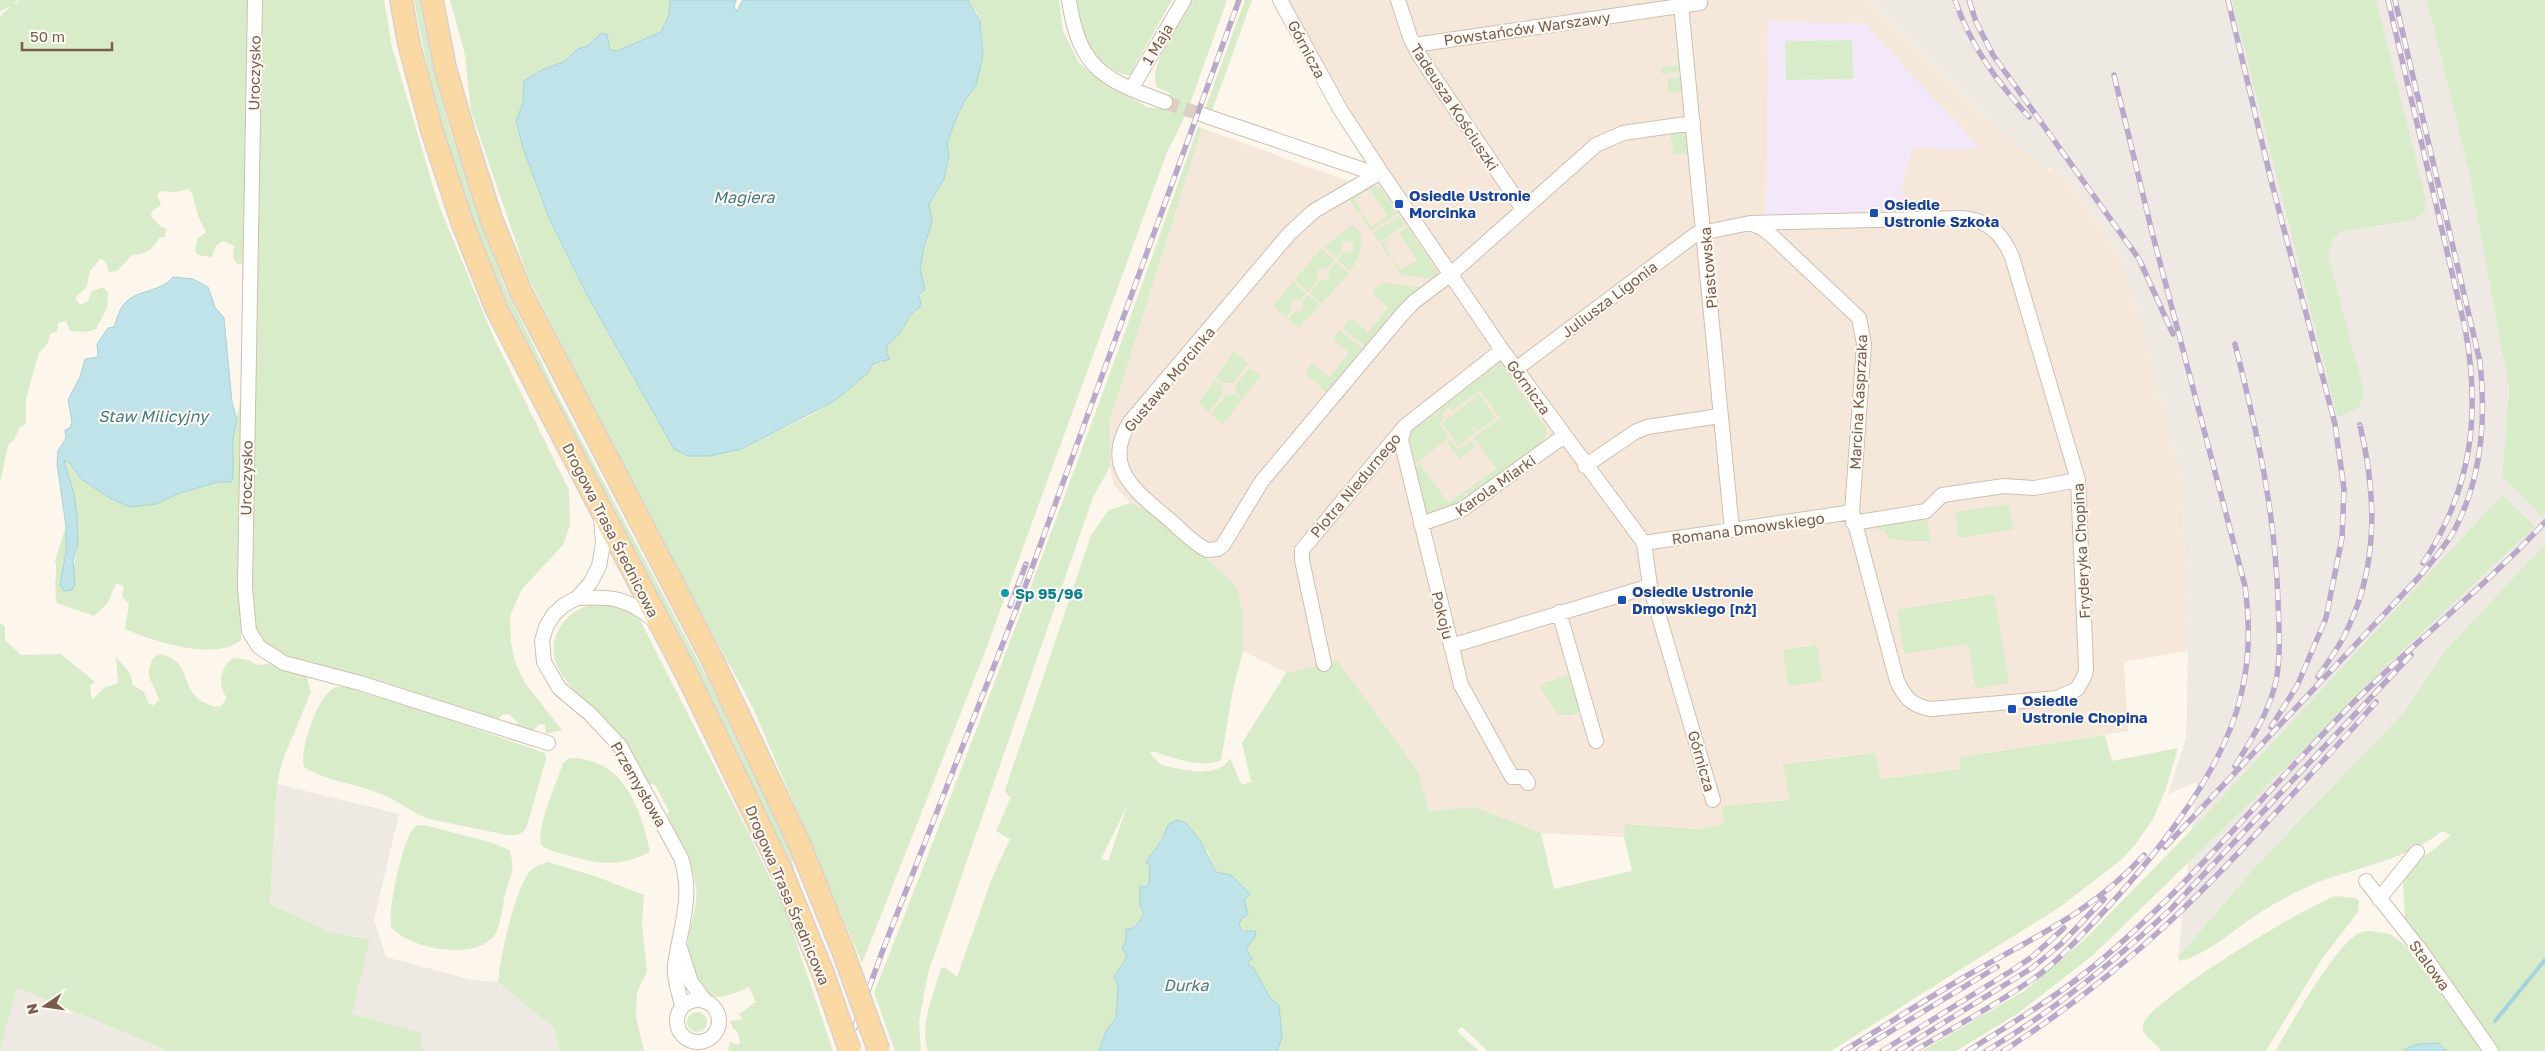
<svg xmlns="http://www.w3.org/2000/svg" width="2545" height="1051" font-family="'Golos Text',sans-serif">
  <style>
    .residential { fill: #f5e8da }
    .industrial { fill: #efe9e4 }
    .education { fill: #f3e8fa }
    .green { fill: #d8ecc9; fill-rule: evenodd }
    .water { fill: #bfe3e8; stroke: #a5d3da }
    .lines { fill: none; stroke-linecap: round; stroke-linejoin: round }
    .stream { stroke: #a5d3da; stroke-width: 4 }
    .street-tunnel { stroke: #dcd0c4; stroke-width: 14; stroke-dasharray: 14 7; stroke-linecap: butt }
    .street-casing { stroke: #d1beb0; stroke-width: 16 }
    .primary-casing { stroke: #dad1cd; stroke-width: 24 }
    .street { stroke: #fff; stroke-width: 14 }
    .primary { stroke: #fbd9a5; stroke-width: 21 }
    .rail-casing { stroke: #b9a8c9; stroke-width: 5.5 }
    .rail { stroke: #fffaf3; stroke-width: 4; stroke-dasharray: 11; stroke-linecap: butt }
    .primary-bridge-casing { stroke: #dad1cd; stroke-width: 24; stroke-linecap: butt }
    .primary-bridge { stroke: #fbd9a5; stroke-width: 21 }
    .transit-dot { fill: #1a4fb4; stroke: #fffaf3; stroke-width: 2 }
    .culture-dot { fill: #0f9aa8; stroke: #fffaf3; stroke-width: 2 }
    .labels { text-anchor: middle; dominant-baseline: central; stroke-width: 4; stroke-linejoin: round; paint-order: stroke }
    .street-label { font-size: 15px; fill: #7a5c4d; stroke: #fffaf3 }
    .transit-label { font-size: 15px; font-weight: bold; fill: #164399; stroke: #fffaf3; text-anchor: start }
    .culture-label { font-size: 15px; font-weight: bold; fill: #0d838f; stroke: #fffaf3; text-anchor: start }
    .water-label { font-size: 16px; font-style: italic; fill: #437c86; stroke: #fffaf3 }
  </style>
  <rect width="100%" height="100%" fill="#fdf6ec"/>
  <path class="residential" d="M1285,0H1868L1979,111L2048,170L2054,167L2061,173L2089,207L2124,265L2182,475L2188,651L2124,662L2128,731L1961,757V769L1879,779L1876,753L1783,764L1789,800L1721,806L1724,824L1698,829L1626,824L1624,837L1541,833L1475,807L1429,811L1418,771L1338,661L1286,673L1243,651V617L1239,594L1161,516L1130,503L1114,485L1110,467V422L1202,128L1351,182L1381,172Z"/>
  <path class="industrial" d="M1868,0H2427L2469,172L2509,389L2502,475L2542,517L2545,514V544L2445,651L2404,712L2257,865L2178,957L2197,782L2168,794L2186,738L2188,651L2182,475L2124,265L2089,207L2061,173L2054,167L2044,169L1979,111Z
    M277,784L399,814L374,920L386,957L472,980L498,982L554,1028L560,1051H428L420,1048L423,1033L352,1014L370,940L330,932L270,904Z
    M17,988L169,1051H0Z"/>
  <path class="education" d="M1768,21L1865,24L1980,148L1961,150L1913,147L1904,177L1900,211L1766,214Z"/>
  <path class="green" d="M0,0H16L15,4L19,0H384L392,47L438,203L493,336L569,490L570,525L563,545L522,589L510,616L511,642L515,662L525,683L562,730L546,734L545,725L539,724L535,729L527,732L519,728L517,722L509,714L502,715L496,721L281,655C265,643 256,635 251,614L244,263L237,264L233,258L234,246L223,241L216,246L212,257L198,255L195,252L197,239L206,232L198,216L192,193L188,189L175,192L159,191L157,195L161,205L152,211L151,216L160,226L166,229L165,237H160C152,250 147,254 132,255L117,271L109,272L105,261L100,259L90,271L87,286L75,298L80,305L88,301L92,291L103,287L108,293L107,308L96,329L86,332L70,331L66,321L58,323L57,331L50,334L48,343L39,353L31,380L26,400V424L20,427L14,440L8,445L0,483V16L12,6L0,11Z
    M414,0H420L432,61L451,134L503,282L556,392L721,704L794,860L792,862L795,871L790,866C744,763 693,663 640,563C585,460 525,357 483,248C452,168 429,84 414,0Z
    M450,0H670L669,15L661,32L617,51L610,50L607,34H600L588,46L578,49L563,62L542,70L524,81L523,103L516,121L523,148L549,218L569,260L635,381L709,456L741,449L813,414L833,402L868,373L873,364L882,363L887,354V346L900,333L903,325L925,289L920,269L924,246L932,222L929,204L944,179L949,155L947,144L955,121L966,100L976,86L983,55L982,32L978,14L968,0H1059L1063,31L1079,63L1103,81L1147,107L1164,109L1170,93L1158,88C1144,71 1183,17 1193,0H1227L1187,112L1166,155L985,652L862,963L753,708L650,519L528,277L471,111L465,55Z
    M1077,0H1172L1133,69L1132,76C1095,71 1080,34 1077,0Z
    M1245,0H1252L1212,111L1205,109Z
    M2232,0H2376L2426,201L2424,213L2413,220L2342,231L2333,239L2328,255L2364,392L2359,407L2338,418Z
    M2427,0H2545V514L2542,517L2502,476L2509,389L2469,172Z
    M1852,40L1853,79L1786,80L1785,41Z
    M1681,65V71L1661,74V67Z
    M1682,76L1683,92L1668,93V79Z
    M1198,127L1202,128L1110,421V467L1093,497L928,973L919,1022L921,1051H895L874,993C987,706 1096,418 1198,127Z
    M1684,132L1686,134L1690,164L1686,153L1674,155L1670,134Z
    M1371,185L1381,188L1398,213L1371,231L1361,217L1364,215L1372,227L1387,216L1370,189L1354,199L1362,212L1359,214L1349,199Z
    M1400,216L1405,225L1379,242L1373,233Z
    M1352,225C1369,232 1360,262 1349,271L1338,259L1343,253L1352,252L1354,246L1352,242L1349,240L1342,242V251L1336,258L1324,247Z
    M1408,227L1441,277L1438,279L1401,275L1392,260L1393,259L1401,270L1417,260L1399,233L1384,244L1391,256L1389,257L1381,244Z
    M1321,248L1335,260L1327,269L1322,268L1317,271L1318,280L1308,292L1295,280Z
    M1336,262L1349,274L1321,304L1310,293L1320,281L1329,279V270Z
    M1293,282L1306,293L1301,300H1292L1290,304L1292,310L1286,317L1273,306Z
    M1381,283L1423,287L1367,348L1343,328L1351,318L1368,332L1388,308L1372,293Z
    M1308,295L1320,306L1299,328L1288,319L1294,312H1299L1303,309V301Z
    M1340,330L1365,351L1329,395L1305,373L1312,363L1329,377L1349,353L1333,339Z
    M1234,351L1248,364L1233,383H1222L1216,378Z
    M1500,362L1547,429L1544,442L1469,496L1465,491L1496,469L1474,438L1500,418L1480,391L1452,411L1449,407L1441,414L1444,418L1439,423L1449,438L1415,464L1408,434Z
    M1250,368L1261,376L1242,399L1236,393L1235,385Z
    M1215,380L1222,385L1223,394L1209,412L1198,403Z
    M242,392L241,640C215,662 153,641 125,629L129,604L122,597L124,587L116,583L107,604L94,616L57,603C53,588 58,568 55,561L66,526V552L60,585L73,572L78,544L74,494L64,461H69L81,479L130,507L156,504L177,494L218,482H231L233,437Z
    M1234,394L1242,400L1223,424L1211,414L1225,396Z
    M1479,394L1496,418L1477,432L1470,422L1475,433L1458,446L1442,423Z
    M1450,440L1458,450L1471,441L1476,446L1459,459L1447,442Z
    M1420,463L1448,503L1463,493L1467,498L1452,508L1427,515L1415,467Z
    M2502,495L2535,527L2393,659L2253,800L2092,956L2017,1014L1956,1051H1922L2024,991L2083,941L2202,819Z
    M1130,503L1161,516L1233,583L1239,594L1243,617V651L1233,690L1221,760C1201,769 1171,757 1151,751L1150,753C1154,757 1159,765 1165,766C1183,770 1220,779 1230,758L1242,785L1251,782L1242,743L1286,673L1338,661L1418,771L1429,811L1475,807L1541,833L1554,889L1632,871L1624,837L1625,824L1698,829L1724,824L1721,806L1789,800L1783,764L1876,753L1880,779L1960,769V757L2105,735L2112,761L2178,748L2166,789L2153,819L2135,845L2121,860L2060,907L1831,1051H1488L1462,1027L1457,1031L1479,1051H1277L1282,1037L1279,1005L1270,998L1257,975L1249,966L1246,949L1255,937L1239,926L1241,919L1247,914L1244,900L1250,894L1231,875L1216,872L1208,852L1186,823L1168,825L1150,866L1149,882L1140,905L1144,913L1135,927L1126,930L1127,957L1114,977L1118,986L1116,1018L1106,1031L1099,1051H928C919,1027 934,992 941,969L945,967L957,977L992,878L1010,839L996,831L1011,797L1007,795L1005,790L1091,535L1108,511ZM1128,804L1108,861L1101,859Z
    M2009,504L2013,529L1958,538L1955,512Z
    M1927,520L1931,542L1890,539L1884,530L1879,531L1878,527L1868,529L1867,527Z
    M2545,544V1051H2498L2405,920L2403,881L2421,857L2431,852L2451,835L2442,831C2412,856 2369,865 2333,877C2304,886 2274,903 2249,920C2227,935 2205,955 2180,961L2178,957L2257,865L2404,712L2445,651Z
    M1994,594L2009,683L1976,688L1968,644L1904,654L1897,610Z
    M606,602L633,611L639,618L751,838L786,912L833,1051H728L730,1042L738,1045L740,1043L737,1031L733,1029L730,1021L743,1019L739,1014L756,1002L749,987C730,995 707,1007 697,982C694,974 690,965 688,956C684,934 699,911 696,888C694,862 679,840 666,819L669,811L655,785L647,783C637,764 627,745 613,728C590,701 533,668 561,626C571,610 588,604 606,602Z
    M0,623L5,626V640L21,655L61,654L95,682L90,686L92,700L104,688L118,683L116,657L130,673L133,685L144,692L149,704L154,705L159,700C153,679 142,679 154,657L161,654C188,660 182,683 197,698C201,702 210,705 215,707L221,706L227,698C217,686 220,667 233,658L248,660L257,665L270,664L300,673L307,678L311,692L282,762L277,784L270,904L330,932L370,940L352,1014L423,1033L420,1048L428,1051H169L17,988L0,1051Z
    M1817,645L1822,681L1788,686L1783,650Z
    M1568,675L1581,712L1571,715L1557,714L1539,685Z
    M336,687H345L427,712L545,753L546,759L527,826C522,835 517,836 507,835L429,819C411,813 398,800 381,794C355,783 328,782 304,767C299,750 318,693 336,687Z
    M569,758C623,757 641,808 650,852C618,867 604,865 570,856C560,853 549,851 541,845C536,828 557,782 563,763Z
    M417,825L428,826L493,843L509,850C516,867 511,875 506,891C502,904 502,925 494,936C473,961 410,949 391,927C388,909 403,834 417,825Z
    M547,862L592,875L644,895L642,923L647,972L637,992L636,1017L644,1051H560L554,1028L498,982C500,957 514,894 528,874C533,867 539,865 547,862Z
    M2336,896L2356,898L2359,901L2358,912L2321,960L2266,1051H2161C2156,1041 2140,1037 2143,1024C2150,1001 2308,904 2336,896Z
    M2370,931L2390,934L2405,945L2483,1051H2447L2437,1043C2425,1044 2413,1042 2404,1051H2275C2290,1026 2335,945 2359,933C2362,932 2366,931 2370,931Z
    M687 1022a10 10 0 1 1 20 0a10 10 0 1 1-20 0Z"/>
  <path class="water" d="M670,0H736L734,7L737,11L742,1L747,0H968L980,21L983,55L976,86L965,100L955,121L947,144L949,155L944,179L929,204L932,222L924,246L920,269L925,289L919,296L921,303L919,308C908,313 906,326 899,334C895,338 891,342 887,346V354L890,359L873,364L868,373L833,402L741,449L709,456H688L674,449L585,291L549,218L523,148L516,121L523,103L524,81L542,70L563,62L578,49L588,46L600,34H607L610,50L617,51L661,32L669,15Z
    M173,277L193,279L208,287L215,307L224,318L232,402L237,420L233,437V477L231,482H218L177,494L156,504L130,507L110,498L81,479L69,462L64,461L74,494L77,516L78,544L73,561L75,584L72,590L64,591L60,585L66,552V526L57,464L58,451L66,438L65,430L70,428L72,422L68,400L80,377L85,359L98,357L97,344L108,328L114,327C117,319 119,310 124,304C136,289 163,292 173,277Z
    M1177,820L1186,823L1201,842L1216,872L1231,875L1250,894L1244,900L1248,914L1241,919L1239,926L1244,931H1256L1255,937L1246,949L1252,959L1248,962L1249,966L1253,967L1270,998L1279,1005L1282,1037L1277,1051H1099L1106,1031L1116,1018L1118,986L1114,977L1127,957L1122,948L1126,941V930L1135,927L1144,914L1140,905V886L1147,887L1149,882L1150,866L1146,862L1162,840L1168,825Z
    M2438,1043L2447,1051H2404C2413,1042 2425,1044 2438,1043Z"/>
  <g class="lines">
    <path class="stream" d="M2495,1021L2545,960"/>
    <path class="street-tunnel" d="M1165,102L1203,115"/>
    <g class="street-casing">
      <path id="street" d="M255,0L245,587L249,631L259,647L284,663L360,683L548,743
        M1069,0C1079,69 1104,80 1165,102
        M1280,0L1340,109L1381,172L1502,350L1644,543L1650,586L1713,800
        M1398,0L1410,37L1419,55L1523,209
        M1681,5L1732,530
        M1414,45L1700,3
        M1131,89L1184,0
        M1203,115L1370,172H1381
        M1381,172L1314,211L1289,234L1130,422C1100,468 1139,494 1171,521C1182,531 1193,543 1207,550L1218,549L1223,545L1262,481L1404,312L1415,301L1451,274L1596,145L1623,133L1693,123
        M1516,369L1696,234L1750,223L1962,218C1988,220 2002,233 2012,257L2078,480L2086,667L2085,675L2077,689L2057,698L1931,709C1912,706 1905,698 1897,681L1852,512L1864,344L1859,318L1771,235L1762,228L1750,223
        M1405,426L1401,440L1461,685L1512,777H1524L1528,783
        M1585,466L1635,432L1647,427L1720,416
        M601,516L603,544L599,566L591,582L577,598L564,605L554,614L546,627L542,641L544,662L559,688L590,714L620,746L681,858C694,896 680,928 675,965C673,978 680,994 682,1007
        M1853,523L1926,511L1942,495L2004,486L2034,488L2078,480
        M1421,524L1463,509L1564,436
        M1644,543L1852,512
        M577,598C612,596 628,598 655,621
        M1559,612L1596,741
        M1451,646L1650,586
        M1324,664L1302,560V550L1405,426L1502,350
        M2366,881L2421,951L2491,1051
        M2379,899L2417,852
        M680,948L691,982L705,1001
        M677 1021a21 21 0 1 1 42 0a21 21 0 1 1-42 0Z"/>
    </g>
    <g class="primary-casing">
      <path id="primary" d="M401,0L409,44L432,131L462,222L496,308L688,677L781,870
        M432,0L445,67L465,136L491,218L521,292L713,661L799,843"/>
    </g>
    <use href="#street" class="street"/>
    <use href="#primary" class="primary"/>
    <g class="rail-casing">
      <path id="rail" d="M1955,0C1970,45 1997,82 2029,117
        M1969,0L1976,22L1993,55L2139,259L2173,334
        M2228,0L2271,180L2335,424L2344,489L2342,538L2326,618L2297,686L2271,727
        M2388,0L2465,328C2481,414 2472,489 2423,563
        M1010,606L1026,564
        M2318,677C2326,664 2336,652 2343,638C2379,570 2377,497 2360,425
        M2235,766C2252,739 2269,712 2276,681C2281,655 2279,627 2278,601C2275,511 2257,431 2235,344
        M2165,847L2420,576C2432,561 2447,545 2456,527C2482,476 2486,417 2480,362L2395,0
        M846,1051L884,947L1025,587L1239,0
        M1843,1051C1885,1026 1926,999 1968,975C2031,939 2094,911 2144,855
        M1858,1051L1997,967
        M1882,1051L2011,971L2032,957L2064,928
        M1898,1051L2032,968L2061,944L2104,899
        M1914,1051C1956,1026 2000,1003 2040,974C2060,959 2077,940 2094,922C2149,864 2223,774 2241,695C2250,659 2250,623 2245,586L2152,232L2114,75
        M1968,1051C2009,1025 2051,1000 2089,970C2185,892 2263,794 2350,706C2413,643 2484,588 2545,522
        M1986,1051C2054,1011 2113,962 2171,909L2411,655
        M2003,1051C2061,1014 2115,972 2165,926C2231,865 2293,793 2354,727L2376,702"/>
    </g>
    <use href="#rail" class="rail"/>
    <g class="primary-bridge-casing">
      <path id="primary-bridge" d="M799,843L844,954L879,1051
        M781,870L823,973L850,1051"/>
    </g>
    <use href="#primary-bridge" class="primary-bridge"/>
  </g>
  <g class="transit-dot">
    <rect x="1394" y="199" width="10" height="10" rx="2.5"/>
    <rect x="1869" y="208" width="10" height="10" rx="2.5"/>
    <rect x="1617" y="595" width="10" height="10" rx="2.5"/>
    <rect x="2007" y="704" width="10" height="10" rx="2.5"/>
  </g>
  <circle class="culture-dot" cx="1005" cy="593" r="5"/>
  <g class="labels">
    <g class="street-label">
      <text transform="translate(1527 28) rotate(-8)">Powstańców Warszawy</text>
      <text transform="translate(1157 44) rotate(-59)">1 Maja</text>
      <text transform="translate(1307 49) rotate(62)">Górnicza</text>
      <text transform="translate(254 73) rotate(-89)">Uroczysko</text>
      <text transform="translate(1455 107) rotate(57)">Tadeusza Kościuszki</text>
      <text transform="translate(1708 268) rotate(-95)">Piastowska</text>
      <text transform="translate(1609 299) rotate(-37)">Juliusza Ligonia</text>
      <text transform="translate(1169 379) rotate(-50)">Gustawa Morcinka</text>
      <text transform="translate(1529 387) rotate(54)">Górnicza</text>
      <text transform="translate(1858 402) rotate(-87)">Marcina Kasprzaka</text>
      <text transform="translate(246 478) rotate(-89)">Uroczysko</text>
      <text transform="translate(1355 485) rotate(-50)">Piotra Niedurnego</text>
      <text transform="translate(1495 485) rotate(-35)">Karola Miarki</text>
      <text transform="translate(1748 528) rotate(-8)">Romana Dmowskiego</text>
      <text transform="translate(611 530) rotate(63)">Drogowa Trasa Średnicowa</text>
      <text transform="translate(2081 551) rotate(-93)">Fryderyka Chopina</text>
      <text transform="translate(1443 615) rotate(76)">Pokoju</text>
      <text transform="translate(1702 761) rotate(74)">Górnicza</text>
      <text transform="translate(639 784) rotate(60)">Przemysłowa</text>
      <text transform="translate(788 895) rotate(67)">Drogowa Trasa Średnicowa</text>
      <text transform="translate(2430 965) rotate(54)">Stalowa</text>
    </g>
    <g class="transit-label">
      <text x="1409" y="195">Osiedle Ustronie<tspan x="1409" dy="17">Morcinka</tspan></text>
      <text x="1884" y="204">Osiedle<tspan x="1884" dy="17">Ustronie Szkoła</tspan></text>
      <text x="1632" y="591">Osiedle Ustronie<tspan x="1632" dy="17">Dmowskiego [nż]</tspan></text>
      <text x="2022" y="700">Osiedle<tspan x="2022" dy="17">Ustronie Chopina</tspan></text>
    </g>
    <g class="culture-label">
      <text x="1015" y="593">Sp 95/96</text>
    </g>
    <g class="water-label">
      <text x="744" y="197">Magiera</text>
      <text x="153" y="416">Staw Milicyjny</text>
      <text x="1186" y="985">Durka</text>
    </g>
  </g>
  <g transform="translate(45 1006) rotate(257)" stroke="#fffaf3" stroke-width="4" paint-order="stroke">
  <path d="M0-4L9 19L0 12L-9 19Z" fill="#7a5c4d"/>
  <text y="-8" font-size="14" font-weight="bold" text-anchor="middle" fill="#7a5c4d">N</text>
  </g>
  <path d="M22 42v8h90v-8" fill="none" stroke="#7a5c4d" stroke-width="2.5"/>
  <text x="30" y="42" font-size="15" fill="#7a5c4d" stroke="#fffaf3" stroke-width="4" paint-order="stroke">50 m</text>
</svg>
